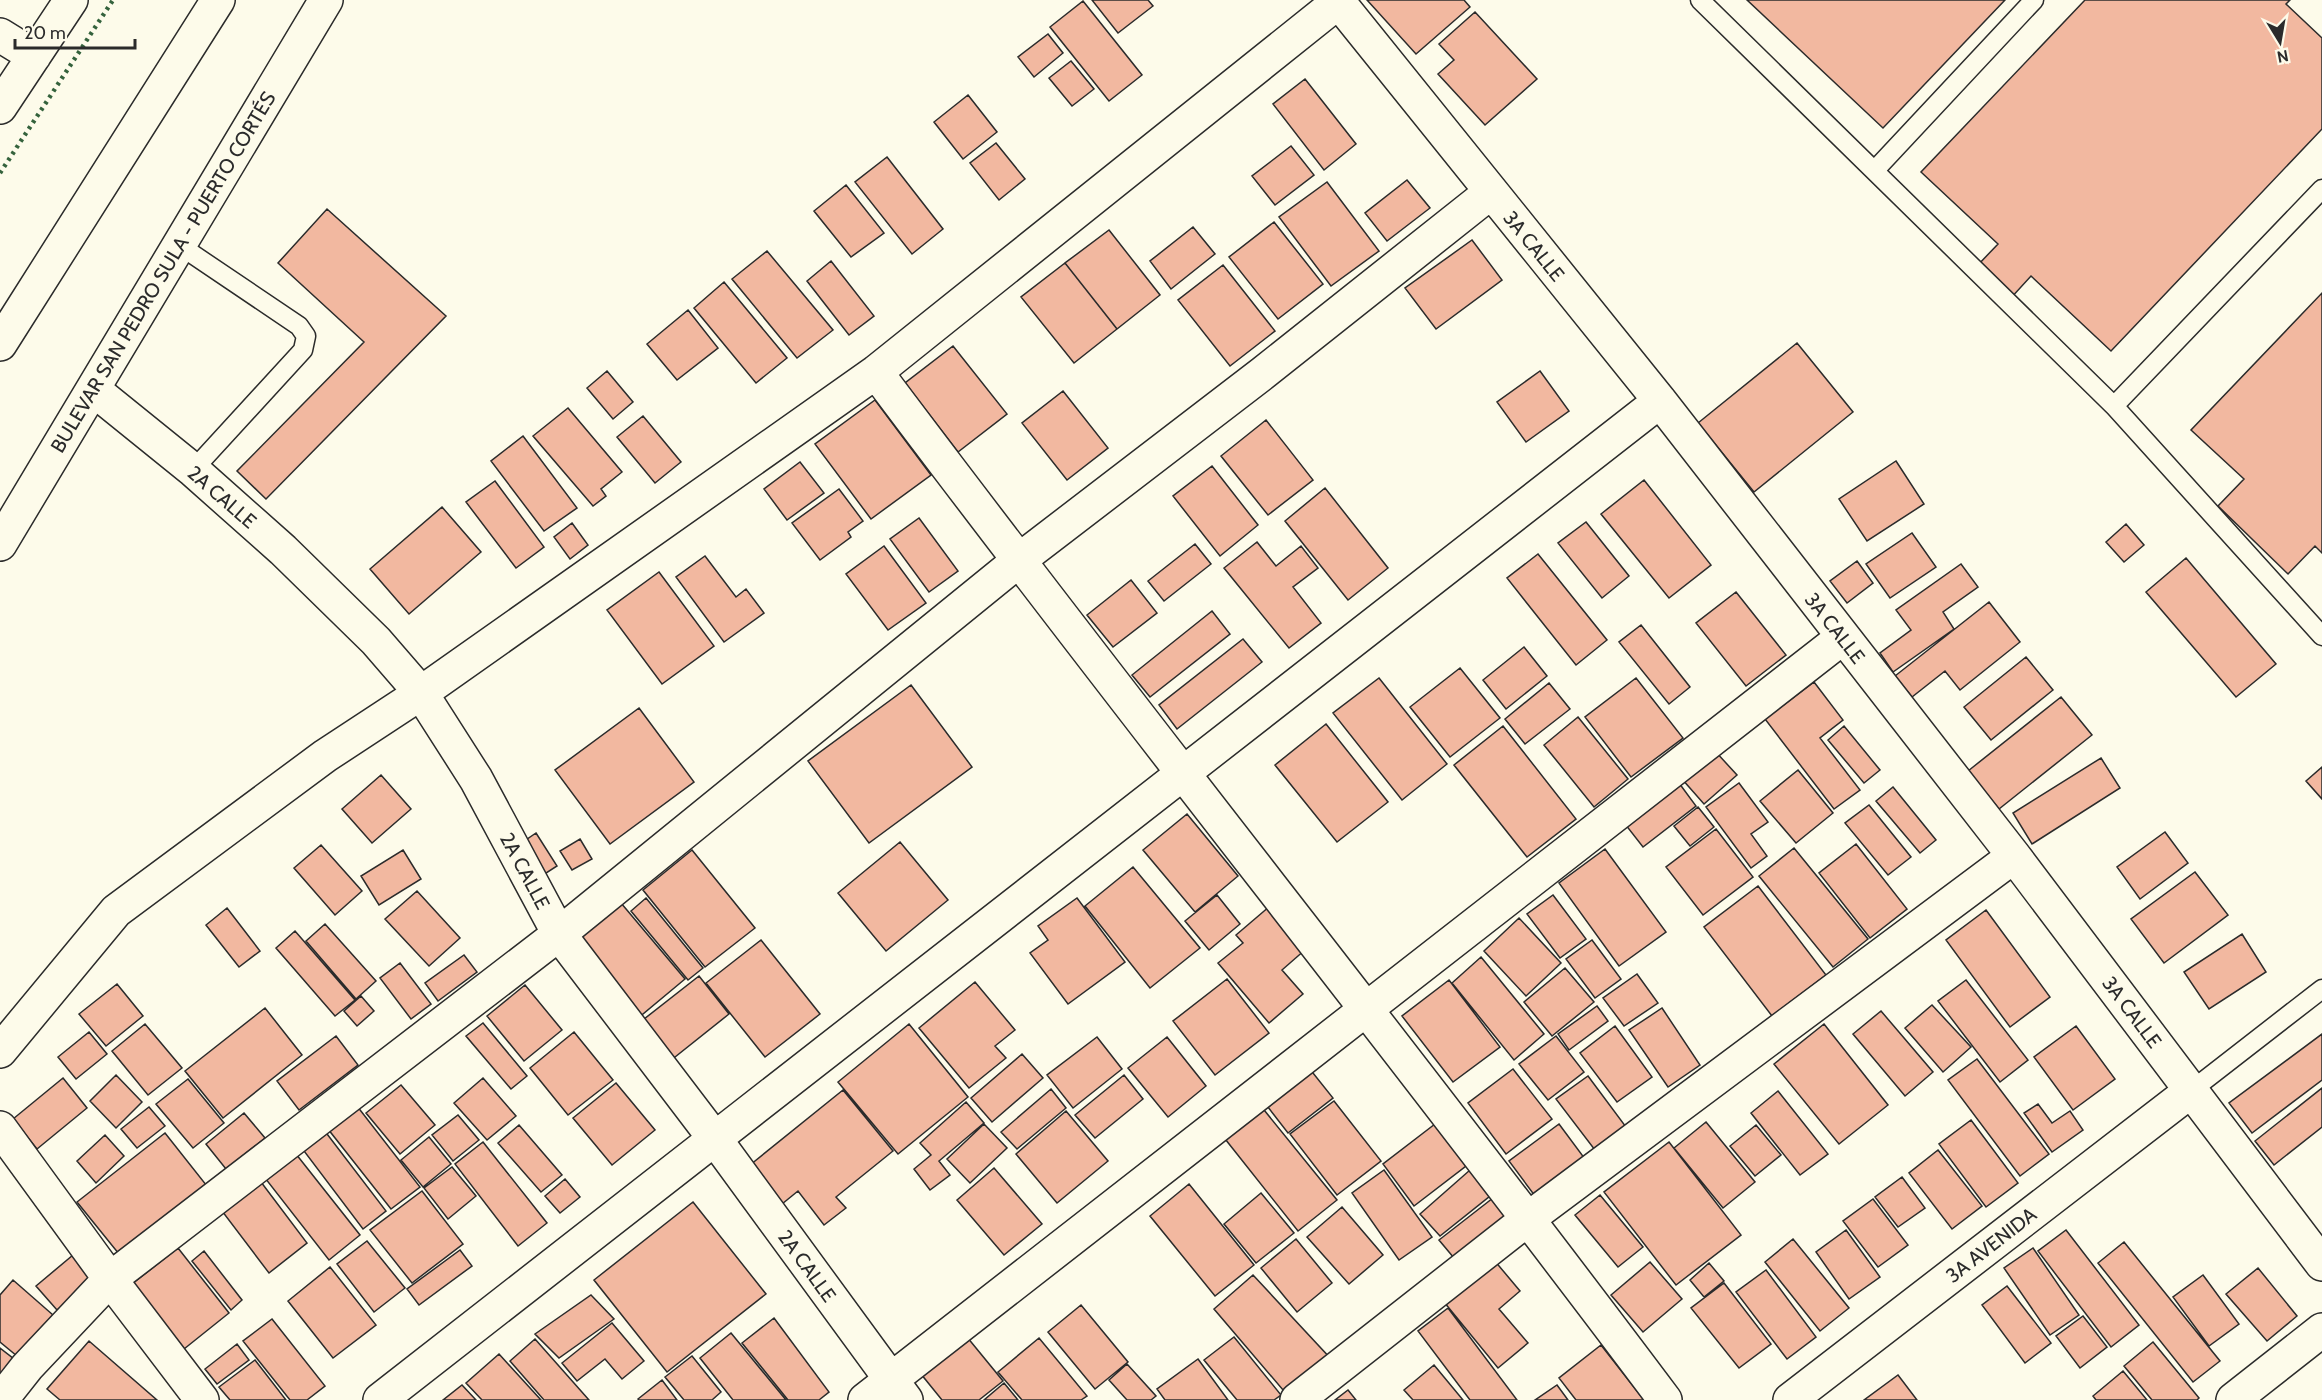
<svg xmlns="http://www.w3.org/2000/svg" width="2322" height="1400" font-family="Cabin,sans-serif">
  <style>
    .building { fill: #f2b8a0; stroke: #2b2b2b; stroke-width: 1.5 }
    .lines { fill: none; stroke-linecap: round; stroke-linejoin: round }
    .lane-casing { stroke: #2b2b2b; stroke-width: 21 }
    .street-casing { stroke: #2b2b2b; stroke-width: 36 }
    .highway-casing { stroke: #2b2b2b; stroke-width: 36 }
    .lane { stroke: #fdfbea; stroke-width: 18 }
    .street { stroke: #fdfbea; stroke-width: 33 }
    .highway { stroke: #fdfbea; stroke-width: 33 }
    .hedge { stroke: #34623c; stroke-width: 4.5; stroke-dasharray: 3 4.5; stroke-linecap: butt }
    .labels { text-anchor: middle; dominant-baseline: central; stroke-width: 4.5; stroke-linejoin: round; paint-order: stroke }
    .street-label { font-size: 20px; fill: #2b2b2b; stroke: #fdfbea }
  </style>
  <rect width="100%" height="100%" fill="#fdfbea"/>
  <path class="building" d="M1092,0H1148L1153,6L1118,33Z
    M1367,0H1464L1470,7L1416,54Z
    M1747,0H2005L1883,128Z
    M2085,0H2290L2286,4L2322,38V129L2111,351L2031,276L2010,299L1976,267L1998,244L1921,172Z
    M1083,1L1142,75L1109,101L1050,27Z
    M1475,12L1537,79L1485,125L1438,74L1454,60L1439,44Z
    M1048,34L1063,53L1034,77L1018,57Z
    M1071,61L1094,89L1072,106L1049,78Z
    M1305,79L1356,144L1324,170L1273,104Z
    M968,95L997,132L963,159L934,122Z
    M996,143L1025,179L999,200L970,163Z
    M1291,146L1314,175L1275,205L1252,176Z
    M887,157L943,229L912,254L855,182Z
    M1407,180L1430,208L1387,241L1365,213Z
    M1327,182L1379,251L1331,286L1279,217Z
    M846,185L884,233L851,257L814,211Z
    M327,209L446,316L266,499L237,471L364,342L278,263Z
    M1274,222L1323,284L1278,319L1229,257Z
    M1193,227L1215,254L1171,289L1150,261Z
    M1109,230L1160,295L1117,329L1065,263Z
    M1472,240L1502,280L1436,329L1405,288Z
    M767,251L833,330L797,358L732,279Z
    M831,261L874,316L849,335L807,281Z
    M1065,263L1117,329L1074,363L1021,297Z
    M1223,265L1275,331L1230,366L1178,300Z
    M724,282L787,358L756,383L694,308Z
    M2322,293V553L2315,546L2288,574L2218,506L2244,479L2191,430Z
    M688,310L718,348L677,380L647,344Z
    M1797,343L1853,412L1754,492L1698,423Z
    M953,346L1007,414L958,452L905,383Z
    M607,371L633,402L613,419L587,388Z
    M1540,371L1569,411L1526,442L1497,402Z
    M1063,391L1108,448L1067,480L1022,423Z
    M875,400L931,475L871,519L815,444Z
    M568,408L622,472L601,489L606,496L593,506L533,436Z
    M643,416L681,462L655,483L617,437Z
    M1266,420L1313,480L1268,515L1221,456Z
    M523,436L577,508L544,531L491,461Z
    M1896,461L1924,504L1867,541L1839,499Z
    M800,462L824,493L787,520L764,489Z
    M1212,466L1258,525L1220,556L1173,496Z
    M1644,480L1711,565L1669,598L1601,514Z
    M495,481L544,547L516,568L466,502Z
    M1325,488L1388,568L1348,600L1285,521Z
    M839,489L863,521L848,532L851,537L820,560L792,523Z
    M442,507L481,552L409,614L370,569Z
    M919,518L958,571L929,592L890,539Z
    M1586,522L1629,576L1602,598L1558,543Z
    M572,523L588,545L570,559L554,537Z
    M2126,524L2144,545L2124,562L2106,542Z
    M1912,533L1936,567L1890,598L1866,564Z
    M1257,542L1276,566L1301,546L1318,568L1293,587L1321,623L1289,648L1224,568Z
    M1195,544L1211,564L1164,601L1148,581Z
    M884,546L926,603L888,630L846,574Z
    M1538,554L1607,640L1576,665L1507,578Z
    M705,556L736,597L746,589L764,613L724,642L676,577Z
    M2186,558L2276,664L2236,697L2146,592Z
    M1857,561L1873,583L1847,603L1830,581Z
    M1961,564L1978,587L1943,612L1954,629L1893,672L1880,653L1911,630L1896,610Z
    M659,572L714,646L662,684L607,610Z
    M1131,580L1157,613L1113,647L1087,615Z
    M1736,592L1786,655L1746,686L1696,623Z
    M1989,602L2020,642L1960,690L1945,671L1912,697L1895,676Z
    M1212,611L1230,634L1150,697L1132,675Z
    M1641,625L1690,687L1669,704L1619,642Z
    M1243,639L1262,662L1177,729L1159,705Z
    M1524,647L1547,676L1506,709L1483,680Z
    M2026,657L2053,690L1991,740L1964,707Z
    M1460,668L1500,718L1450,757L1410,707Z
    M1379,678L1447,764L1402,800L1333,713Z
    M1636,678L1683,738L1631,777L1585,717Z
    M1814,682L1843,720L1820,738L1860,790L1834,809L1765,719Z
    M1549,683L1570,709L1525,744L1505,719Z
    M911,685L972,767L869,843L808,761Z
    M2061,697L2092,735L1999,809L1968,771Z
    M639,708L694,782L610,844L555,770Z
    M1578,717L1628,779L1594,807L1544,745Z
    M1326,724L1388,802L1337,842L1275,765Z
    M1503,726L1576,819L1527,857L1454,765Z
    M1844,726L1880,770L1864,783L1828,740Z
    M1715,751L1737,775L1704,804L1682,779Z
    M2101,758L2120,788L2032,844L2013,813Z
    M2322,767V799L2306,781Z
    M1798,770L1833,813L1796,843L1760,801Z
    M381,775L411,809L372,843L342,809Z
    M1679,783L1696,806L1643,847L1625,824Z
    M1739,783L1768,822L1751,834L1767,856L1751,868L1706,807Z
    M1893,787L1936,840L1920,853L1876,801Z
    M1869,805L1911,857L1888,875L1845,823Z
    M1698,807L1714,827L1690,846L1674,826Z
    M1187,814L1238,876L1195,912L1143,850Z
    M1716,829L1753,877L1703,915L1666,867Z
    M2165,832L2188,863L2140,899L2117,867Z
    M536,833L557,866L540,877L520,844Z
    M580,839L592,859L572,870L560,851Z
    M900,842L948,900L886,951L838,893Z
    M1856,844L1907,909L1870,938L1819,873Z
    M321,845L362,891L335,915L294,868Z
    M1794,848L1868,939L1833,967L1759,876Z
    M1605,849L1666,932L1619,966L1559,883Z
    M403,850L421,879L379,905L361,876Z
    M692,850L755,928L705,967L643,890Z
    M1133,867L1200,948L1150,988L1085,906Z
    M2195,872L2228,915L2164,963L2131,919Z
    M1758,886L1826,975L1772,1016L1704,927Z
    M417,891L460,938L429,966L385,919Z
    M1217,895L1240,924L1209,950L1185,921Z
    M1553,895L1586,939L1560,958L1527,914Z
    M646,898L703,968L688,980L631,911Z
    M1077,898L1125,962L1068,1004L1030,953L1048,940L1038,926Z
    M621,903L685,979L637,1019L573,942Z
    M1270,906L1306,949L1282,970L1303,994L1269,1023L1218,963L1243,943L1236,935Z
    M227,908L260,951L239,967L206,925Z
    M1986,910L2050,997L2010,1027L1946,940Z
    M1519,918L1561,963L1526,996L1484,951Z
    M325,924L376,981L356,999L306,941Z
    M295,931L355,1000L335,1016L276,948Z
    M2242,934L2266,972L2209,1009L2184,972Z
    M761,940L820,1014L765,1057L706,983Z
    M1592,940L1621,979L1595,998L1566,959Z
    M464,955L477,972L438,1001L425,983Z
    M1481,957L1544,1034L1514,1060L1452,983Z
    M400,963L431,1004L411,1019L380,978Z
    M1565,968L1594,1002L1552,1036L1524,1002Z
    M1637,974L1658,1003L1624,1026L1603,998Z
    M699,976L729,1014L670,1061L639,1023Z
    M1227,979L1269,1033L1215,1075L1173,1021Z
    M1449,980L1500,1047L1453,1082L1402,1016Z
    M1966,980L2028,1060L2000,1082L1938,1001Z
    M975,982L1015,1030L995,1046L1006,1058L969,1088L919,1028Z
    M117,984L143,1016L106,1046L79,1014Z
    M525,985L562,1030L524,1061L487,1016Z
    M361,996L374,1011L357,1026L344,1011Z
    M1932,1005L1971,1047L1943,1072L1905,1028Z
    M1597,1006L1608,1021L1569,1050L1558,1034Z
    M265,1008L302,1055L223,1118L185,1071Z
    M1662,1008L1700,1065L1668,1087L1629,1030Z
    M1881,1011L1933,1072L1905,1096L1853,1034Z
    M483,1023L527,1076L511,1089L466,1036Z
    M145,1024L182,1068L148,1095L112,1051Z
    M909,1024L968,1097L898,1154L838,1082Z
    M1824,1024L1888,1105L1839,1144L1774,1064Z
    M1615,1026L1652,1077L1617,1102L1580,1053Z
    M2076,1026L2115,1079L2073,1110L2034,1057Z
    M89,1032L107,1054L76,1079L58,1057Z
    M574,1032L613,1080L568,1115L530,1068Z
    M2322,1034V1080L2252,1133L2229,1103Z
    M336,1036L358,1065L299,1110L277,1081Z
    M1556,1036L1584,1072L1548,1100L1519,1064Z
    M1097,1037L1122,1069L1073,1108L1047,1075Z
    M1167,1037L1206,1086L1168,1117L1128,1068Z
    M1022,1054L1043,1078L992,1122L971,1098Z
    M1977,1059L2049,1154L2020,1176L1948,1080Z
    M1309,1068L1333,1098L1288,1133L1264,1102Z
    M1513,1069L1552,1119L1506,1154L1468,1103Z
    M116,1075L142,1102L116,1128L90,1101Z
    M1124,1075L1143,1099L1095,1138L1075,1115Z
    M1588,1076L1629,1131L1598,1154L1556,1099Z
    M63,1078L87,1108L37,1149L13,1119Z
    M483,1078L516,1116L487,1140L454,1103Z
    M188,1079L224,1123L193,1148L156,1104Z
    M616,1083L655,1130L612,1165L573,1118Z
    M401,1085L435,1125L400,1154L366,1113Z
    M2322,1088V1127L2274,1165L2255,1141Z
    M1051,1089L1066,1108L1017,1149L1001,1132Z
    M843,1090L893,1151L836,1197L846,1208L824,1225L798,1191L782,1204L750,1165Z
    M1778,1091L1828,1154L1800,1175L1751,1113Z
    M1334,1101L1381,1161L1337,1195L1290,1134Z
    M966,1102L984,1123L939,1161L950,1175L930,1190L914,1169L931,1155L920,1143Z
    M2038,1104L2052,1123L2070,1111L2083,1130L2052,1152L2024,1113Z
    M1260,1105L1337,1200L1298,1231L1222,1135Z
    M357,1106L420,1187L391,1209L328,1129Z
    M149,1107L165,1126L137,1148L121,1129Z
    M1066,1111L1108,1161L1057,1203L1016,1154Z
    M244,1113L265,1138L226,1169L206,1144Z
    M458,1115L479,1140L453,1161L432,1135Z
    M1971,1120L2018,1183L1986,1207L1939,1144Z
    M1706,1122L1755,1182L1723,1208L1674,1148Z
    M984,1124L1007,1148L970,1183L947,1159Z
    M1435,1124L1466,1166L1414,1206L1383,1164Z
    M1559,1124L1588,1163L1538,1200L1509,1161Z
    M519,1125L562,1175L541,1192L498,1143Z
    M1756,1125L1781,1155L1755,1176L1730,1146Z
    M324,1130L386,1211L363,1229L301,1147Z
    M165,1133L207,1186L119,1254L77,1202Z
    M105,1135L124,1156L96,1183L77,1161Z
    M429,1137L451,1164L423,1187L401,1160Z
    M483,1142L547,1223L518,1246L455,1164Z
    M1669,1142L1741,1235L1676,1285L1604,1192Z
    M1938,1150L1982,1206L1952,1229L1909,1173Z
    M296,1154L360,1235L329,1260L265,1178Z
    M452,1167L476,1196L448,1219L424,1188Z
    M994,1168L1042,1224L1004,1255L957,1200Z
    M1384,1170L1432,1237L1399,1260L1352,1193Z
    M1470,1170L1490,1196L1440,1236L1420,1214Z
    M1902,1177L1925,1208L1898,1227L1875,1197Z
    M565,1179L580,1197L560,1213L545,1196Z
    M261,1182L307,1243L269,1273L222,1211Z
    M1189,1184L1254,1265L1215,1296L1150,1216Z
    M422,1191L463,1244L412,1283L370,1230Z
    M1261,1193L1294,1233L1256,1263L1224,1224Z
    M1600,1195L1643,1247L1618,1267L1575,1215Z
    M1493,1198L1513,1223L1459,1264L1439,1240Z
    M1873,1199L1908,1245L1878,1267L1843,1221Z
    M693,1202L766,1294L667,1372L594,1280Z
    M1342,1207L1383,1255L1349,1284L1307,1237Z
    M1846,1230L1880,1277L1849,1299L1816,1252Z
    M2066,1230L2139,1325L2111,1347L2038,1251Z
    M1296,1239L1332,1283L1297,1312L1261,1268Z
    M1793,1239L1849,1308L1820,1331L1765,1262Z
    M367,1241L405,1288L374,1312L337,1264Z
    M2124,1242L2220,1361L2193,1382L2098,1263Z
    M178,1248L229,1313L184,1349L132,1284Z
    M2033,1248L2079,1315L2050,1335L2004,1268Z
    M460,1250L472,1266L419,1305L407,1289Z
    M204,1251L242,1300L231,1310L192,1261Z
    M73,1255L94,1280L57,1310L36,1286Z
    M1494,1260L1520,1291L1499,1309L1528,1343L1498,1368L1444,1302Z
    M1650,1262L1682,1299L1643,1332L1611,1295Z
    M1709,1263L1724,1281L1704,1297L1690,1280Z
    M330,1267L376,1325L333,1358L288,1301Z
    M2258,1268L2297,1316L2267,1341L2226,1294Z
    M1766,1270L1816,1337L1787,1359L1736,1292Z
    M1253,1275L1332,1360L1289,1397L1214,1309Z
    M2203,1275L2239,1324L2209,1346L2173,1297Z
    M13,1280L53,1315L17,1356L0,1342V1295Z
    M1724,1283L1771,1344L1739,1368L1691,1308Z
    M2007,1286L2051,1343L2025,1363L1982,1305Z
    M591,1295L614,1319L559,1358L535,1334Z
    M1081,1305L1128,1362L1095,1389L1048,1332Z
    M1448,1308L1517,1400H1470L1418,1331Z
    M2083,1316L2107,1347L2080,1368L2056,1336Z
    M774,1318L829,1392L819,1400H788L742,1343Z
    M272,1319L325,1386L307,1400H290L243,1341Z
    M612,1323L644,1361L622,1379L605,1359L577,1381L562,1363Z
    M731,1333L786,1400H733L700,1358Z
    M967,1337L1003,1381L979,1400H942L921,1374Z
    M1234,1337L1281,1395L1274,1400H1237L1204,1360Z
    M1039,1338L1087,1396L1081,1400H1022L998,1372Z
    M535,1339L589,1400H544L510,1361Z
    M89,1341L157,1400H60L47,1389Z
    M2153,1342L2199,1398L2197,1400H2152L2124,1366Z
    M237,1344L249,1360L217,1384L205,1369Z
    M1601,1345L1644,1400H1576L1559,1378Z
    M0,1348L14,1359L0,1377Z
    M499,1354L541,1400H482L466,1383Z
    M692,1356L721,1392L712,1400H684L665,1377Z
    M1198,1359L1228,1400H1165L1157,1389Z
    M255,1360L286,1400H230L219,1387Z
    M1127,1364L1156,1396L1151,1400H1127L1109,1380Z
    M1434,1365L1463,1400H1413L1404,1390Z
    M2123,1371L2147,1400H2096L2093,1396Z
    M1898,1375L1917,1400H1864Z
    M662,1380L677,1400H639L638,1399Z
    M1004,1383L1018,1400H984Z
    M462,1385L476,1400H443Z
    M1557,1385L1568,1400H1535Z
    M1348,1390L1356,1400H1335Z"/>
  <g class="lines">
    <g class="lane-casing">
      <path id="lane" d="M1700,0L2114,406L2322,189
        M1875,170L2034,0
        M179,245L299,326L306,336L303,350L193,470
        M2114,406L2322,636
        M2192,1090L2322,989"/>
    </g>
    <g class="street-casing">
      <path id="street" d="M1337,0L1660,401L2014,856L2322,1264
        M0,35L34,56
        M0,107L71,0
        M876,372C1135,718 1406,1054 1665,1400
        M94,390L193,470L283,550L376,641L421,693L476,779L559,934L715,1139L906,1400
        M0,1051L116,911L325,756L421,693L876,372L1338,2
        M0,1128L110,1279L202,1400
        M1,1400L27,1367L110,1279L559,934L1018,561L1263,373L1491,192
        M380,1400L1660,401
        M865,1400L1842,638
        M1297,1400L1529,1218L2014,856
        M1790,1400L2192,1090
        M2233,1400L2322,1330"/>
    </g>
    <g class="highway-casing">
      <path id="highway" d="M0,344L218,0
        M0,544L326,0"/>
    </g>
    <use href="#lane" class="lane"/>
    <use href="#street" class="street"/>
    <use href="#highway" class="highway"/>
    <path class="hedge" d="M0,173L113,0"/>
  </g>
  <g class="labels">
    <g class="street-label">
      <text transform="translate(1534 246) rotate(51)">3A CALLE</text>
      <text transform="translate(163 272) rotate(-59)">BULEVAR SAN PEDRO SULA - PUERTO CORTÉS</text>
      <text transform="translate(222 497) rotate(41)">2A CALLE</text>
      <text transform="translate(1835 628) rotate(52)">3A CALLE</text>
      <text transform="translate(525 871) rotate(62)">2A CALLE</text>
      <text transform="translate(2132 1012) rotate(53)">3A CALLE</text>
      <text transform="translate(1991 1245) rotate(-38)">3A AVENIDA</text>
      <text transform="translate(807 1266) rotate(54)">2A CALLE</text>
    </g>
  </g>
  <g transform="translate(2280 42) rotate(169)" stroke="#fdfbea" stroke-width="4.5" paint-order="stroke">
  <path d="M0-4.5L10 22L0 15L-10 22Z" fill="#2b2b2b"/>
  <text y="-9" font-size="16" font-weight="bold" text-anchor="middle" fill="#2b2b2b">N</text>
  </g>
  <path d="M15 39v9h120v-9" fill="none" stroke="#2b2b2b" stroke-width="3"/>
  <text x="24" y="39" font-size="18" fill="#2b2b2b" stroke="#fdfbea" stroke-width="4.5" paint-order="stroke">20 m</text>
</svg>
